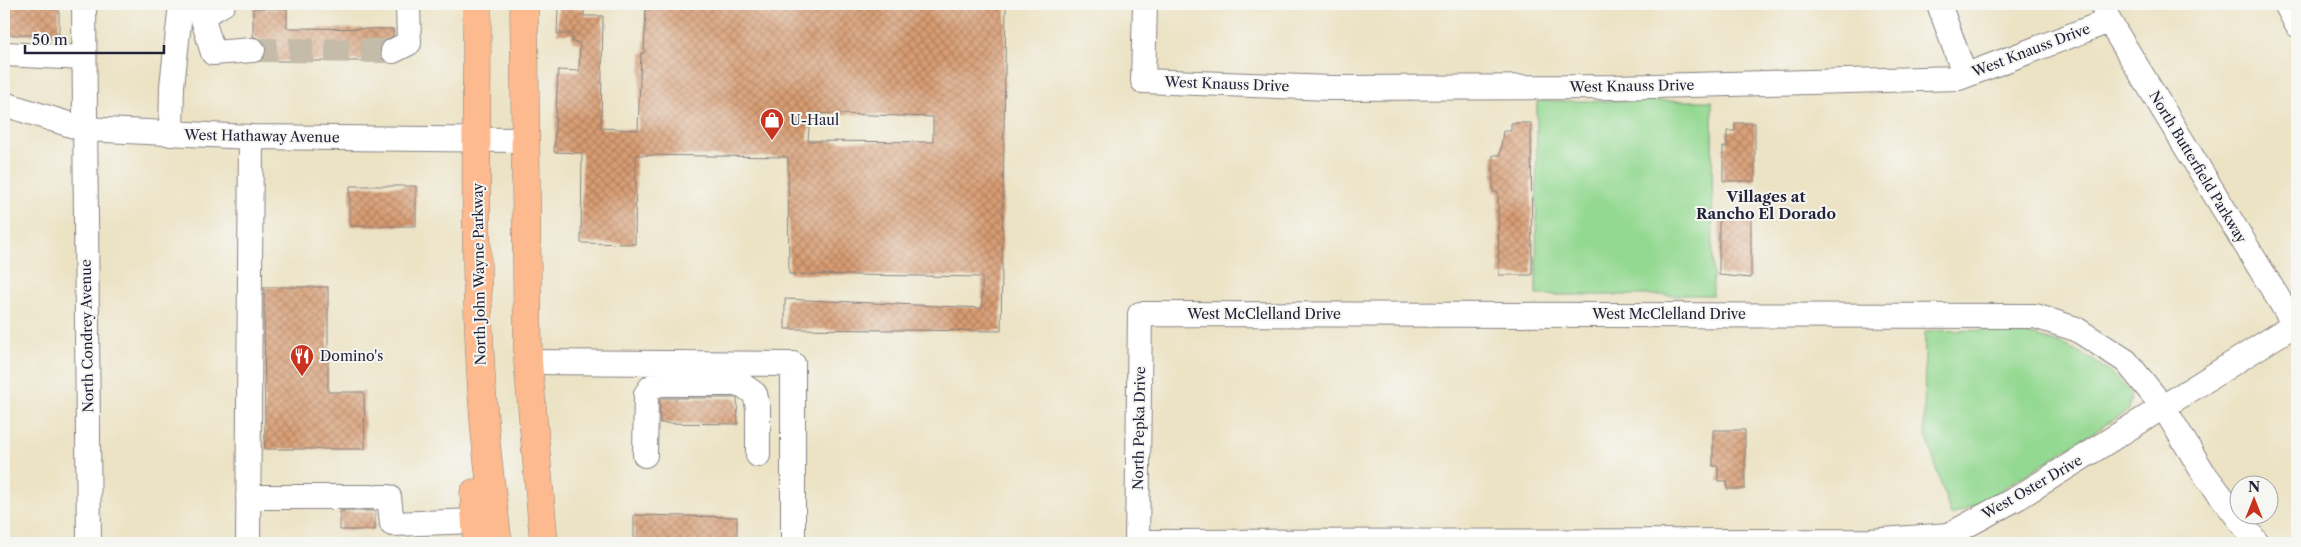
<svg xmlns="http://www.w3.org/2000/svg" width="2301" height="547" font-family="'Libre Caslon Text',serif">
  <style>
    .green { fill: #94d992; stroke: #5b7e66 }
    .building { fill: url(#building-cross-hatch); fill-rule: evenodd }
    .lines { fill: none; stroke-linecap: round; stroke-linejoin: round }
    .minor-tunnel { stroke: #c4bca9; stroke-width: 24; stroke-dasharray: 24 12; stroke-linecap: butt }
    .minor-casing { stroke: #878280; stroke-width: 26 }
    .highway-casing { stroke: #878280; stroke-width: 29 }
    .minor { stroke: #fff; stroke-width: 24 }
    .highway { stroke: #fcba8e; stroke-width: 28 }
    .labels { text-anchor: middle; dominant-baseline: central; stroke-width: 4; stroke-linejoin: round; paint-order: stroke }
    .street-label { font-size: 14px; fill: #22223b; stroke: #f6f6f2 }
    .poi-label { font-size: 14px; fill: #22223b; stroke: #f6f6f2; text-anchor: start }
    .neighbourhood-label { font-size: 15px; font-weight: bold; fill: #22223b; stroke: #f6f6f2 }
  </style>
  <defs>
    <pattern id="building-cross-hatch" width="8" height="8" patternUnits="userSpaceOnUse" patternTransform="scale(1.25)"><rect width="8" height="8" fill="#d89c72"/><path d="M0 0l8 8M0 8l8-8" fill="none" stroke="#af7f5f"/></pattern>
  </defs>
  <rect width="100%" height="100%" fill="#f6f6f2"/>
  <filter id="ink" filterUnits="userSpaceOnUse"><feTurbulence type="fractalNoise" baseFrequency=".02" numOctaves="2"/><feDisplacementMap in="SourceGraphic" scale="10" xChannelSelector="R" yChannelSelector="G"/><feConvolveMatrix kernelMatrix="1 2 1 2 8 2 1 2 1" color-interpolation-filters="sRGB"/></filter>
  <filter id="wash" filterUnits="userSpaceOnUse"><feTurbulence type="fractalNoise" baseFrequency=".0096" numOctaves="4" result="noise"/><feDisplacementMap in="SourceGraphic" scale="20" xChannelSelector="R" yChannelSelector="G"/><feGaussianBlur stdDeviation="1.12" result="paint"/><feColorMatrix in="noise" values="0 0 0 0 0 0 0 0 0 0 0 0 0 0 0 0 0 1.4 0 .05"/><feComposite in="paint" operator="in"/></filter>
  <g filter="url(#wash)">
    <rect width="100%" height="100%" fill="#ece3c5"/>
    <path class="green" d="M1537,101H1712L1713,295H1536Z
      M1992,330C2051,335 2090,349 2131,393L2129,410L1983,501L1951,516L1924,428L1925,331Z"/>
    <g id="blocks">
      <path class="building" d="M4,4H59V35H4Z
        M646,4H1006L1001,331L785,329V299L982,308V277L789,274L788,157L636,155L635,244L581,243L582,153L554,152L558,70L579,71L580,43L572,42V34H557L558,8L584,9V16H603L601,128L638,130L641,53H644ZM810,113L933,117V142L808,141Z
        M253,8L287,9V28L393,29V36L382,43L379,50L384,61H262L267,48L264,42L253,36Z
        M1511,123H1531L1532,275H1499L1498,192H1493V155H1500L1503,131H1511Z
        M1735,123H1755V181H1723V147H1727V131H1735Z
        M350,186H416V226H350Z
        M1719,216H1751V278L1719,275Z
        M264,287H328V392H364L365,449H265Z
        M660,398H737L738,424L660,423Z
        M1713,430H1745V489H1727V481H1718V466H1713Z
        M340,511H375V530H340Z
        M634,515L737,517V543H634Z"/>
    </g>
  </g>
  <g filter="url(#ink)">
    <use href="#blocks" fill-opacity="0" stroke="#878280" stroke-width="1"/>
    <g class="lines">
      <path class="minor-tunnel" d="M253,50L393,51"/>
      <g class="minor-casing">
        <path id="minor" d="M84,4L89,543
          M202,4V16L213,53L253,50
          M1145,4L1143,81L1331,88L1615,87L1959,78L2109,21
          M1939,4L1961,65L1962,76
          M2102,4L2109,21L2297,329
          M2286,4L2297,25
          M202,16L223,4
          M393,51L409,43L408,4
          M4,54L84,58
          M4,104L84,129L251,137L524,140
          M171,134L172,86L181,4
          M528,362L793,364V543
          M645,455L646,394L651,387L660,384H741L755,394L758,408V455
          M248,497H389L392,524L477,521
          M248,543L251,137
          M2257,543L2203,472L2164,408L2126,361L2076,329L2035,316L1140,314L1137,542L1870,541L1949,535L2019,497L2294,325"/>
      </g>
      <g class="highway-casing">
        <path id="highway" d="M477,4C477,142 473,281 484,419C487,461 493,502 498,543
          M524,4L528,362L544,543
          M474,493L477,543"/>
      </g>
      <use href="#minor" class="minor"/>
      <use href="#highway" class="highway"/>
    </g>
  </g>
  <defs>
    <g id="shop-pin" transform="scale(1.25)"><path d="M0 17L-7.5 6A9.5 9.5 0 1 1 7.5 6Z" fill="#c8321e" stroke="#f6f6f2"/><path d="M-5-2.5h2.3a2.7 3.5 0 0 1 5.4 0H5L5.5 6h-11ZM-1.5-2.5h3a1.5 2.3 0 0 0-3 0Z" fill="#fff"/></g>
    <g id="restaurant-pin" transform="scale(1.25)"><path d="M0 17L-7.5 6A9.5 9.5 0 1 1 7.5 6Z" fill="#c8321e" stroke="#f6f6f2"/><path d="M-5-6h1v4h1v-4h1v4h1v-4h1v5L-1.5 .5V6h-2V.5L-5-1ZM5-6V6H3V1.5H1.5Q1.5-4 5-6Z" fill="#fff"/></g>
  </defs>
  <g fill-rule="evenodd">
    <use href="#shop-pin" x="772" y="120"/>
    <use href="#restaurant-pin" x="302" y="356"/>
  </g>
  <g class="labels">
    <g class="street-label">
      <text transform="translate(2031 50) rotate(-21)">West Knauss Drive</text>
      <text transform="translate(1227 84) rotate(2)">West Knauss Drive</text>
      <text transform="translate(1632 86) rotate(-1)">West Knauss Drive</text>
      <text transform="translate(262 136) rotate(1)">West Hathaway Avenue</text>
      <text transform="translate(2198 167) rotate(59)">North Butterfield Parkway</text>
      <text transform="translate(479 274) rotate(-91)">North John Wayne Parkway</text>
      <text x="1264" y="314">West McClelland Drive</text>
      <text x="1669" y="314">West McClelland Drive</text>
      <text transform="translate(87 336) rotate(-91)">North Condrey Avenue</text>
      <text transform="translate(1139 428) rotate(-89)">North Pepka Drive</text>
      <text transform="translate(2032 487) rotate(-30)">West Oster Drive</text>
    </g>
    <g class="poi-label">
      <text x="790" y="120">U-Haul</text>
      <text x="320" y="356">Domino's</text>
    </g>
    <g class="neighbourhood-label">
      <text x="1766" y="196">Villages at<tspan x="1766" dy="17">Rancho El Dorado</tspan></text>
    </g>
  </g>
  <rect width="2301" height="547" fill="none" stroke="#f6f6f2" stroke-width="20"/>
  <g transform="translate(2254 500)"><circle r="24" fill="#f6f6f2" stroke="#a1a1a9"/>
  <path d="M0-4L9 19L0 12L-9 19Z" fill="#c8321e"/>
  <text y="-8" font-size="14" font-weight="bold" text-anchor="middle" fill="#22223b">N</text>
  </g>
  <path d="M25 45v8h139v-8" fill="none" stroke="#22223b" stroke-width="2.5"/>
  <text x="32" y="45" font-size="15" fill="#22223b" stroke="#f6f6f2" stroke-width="4" paint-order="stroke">50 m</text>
</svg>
